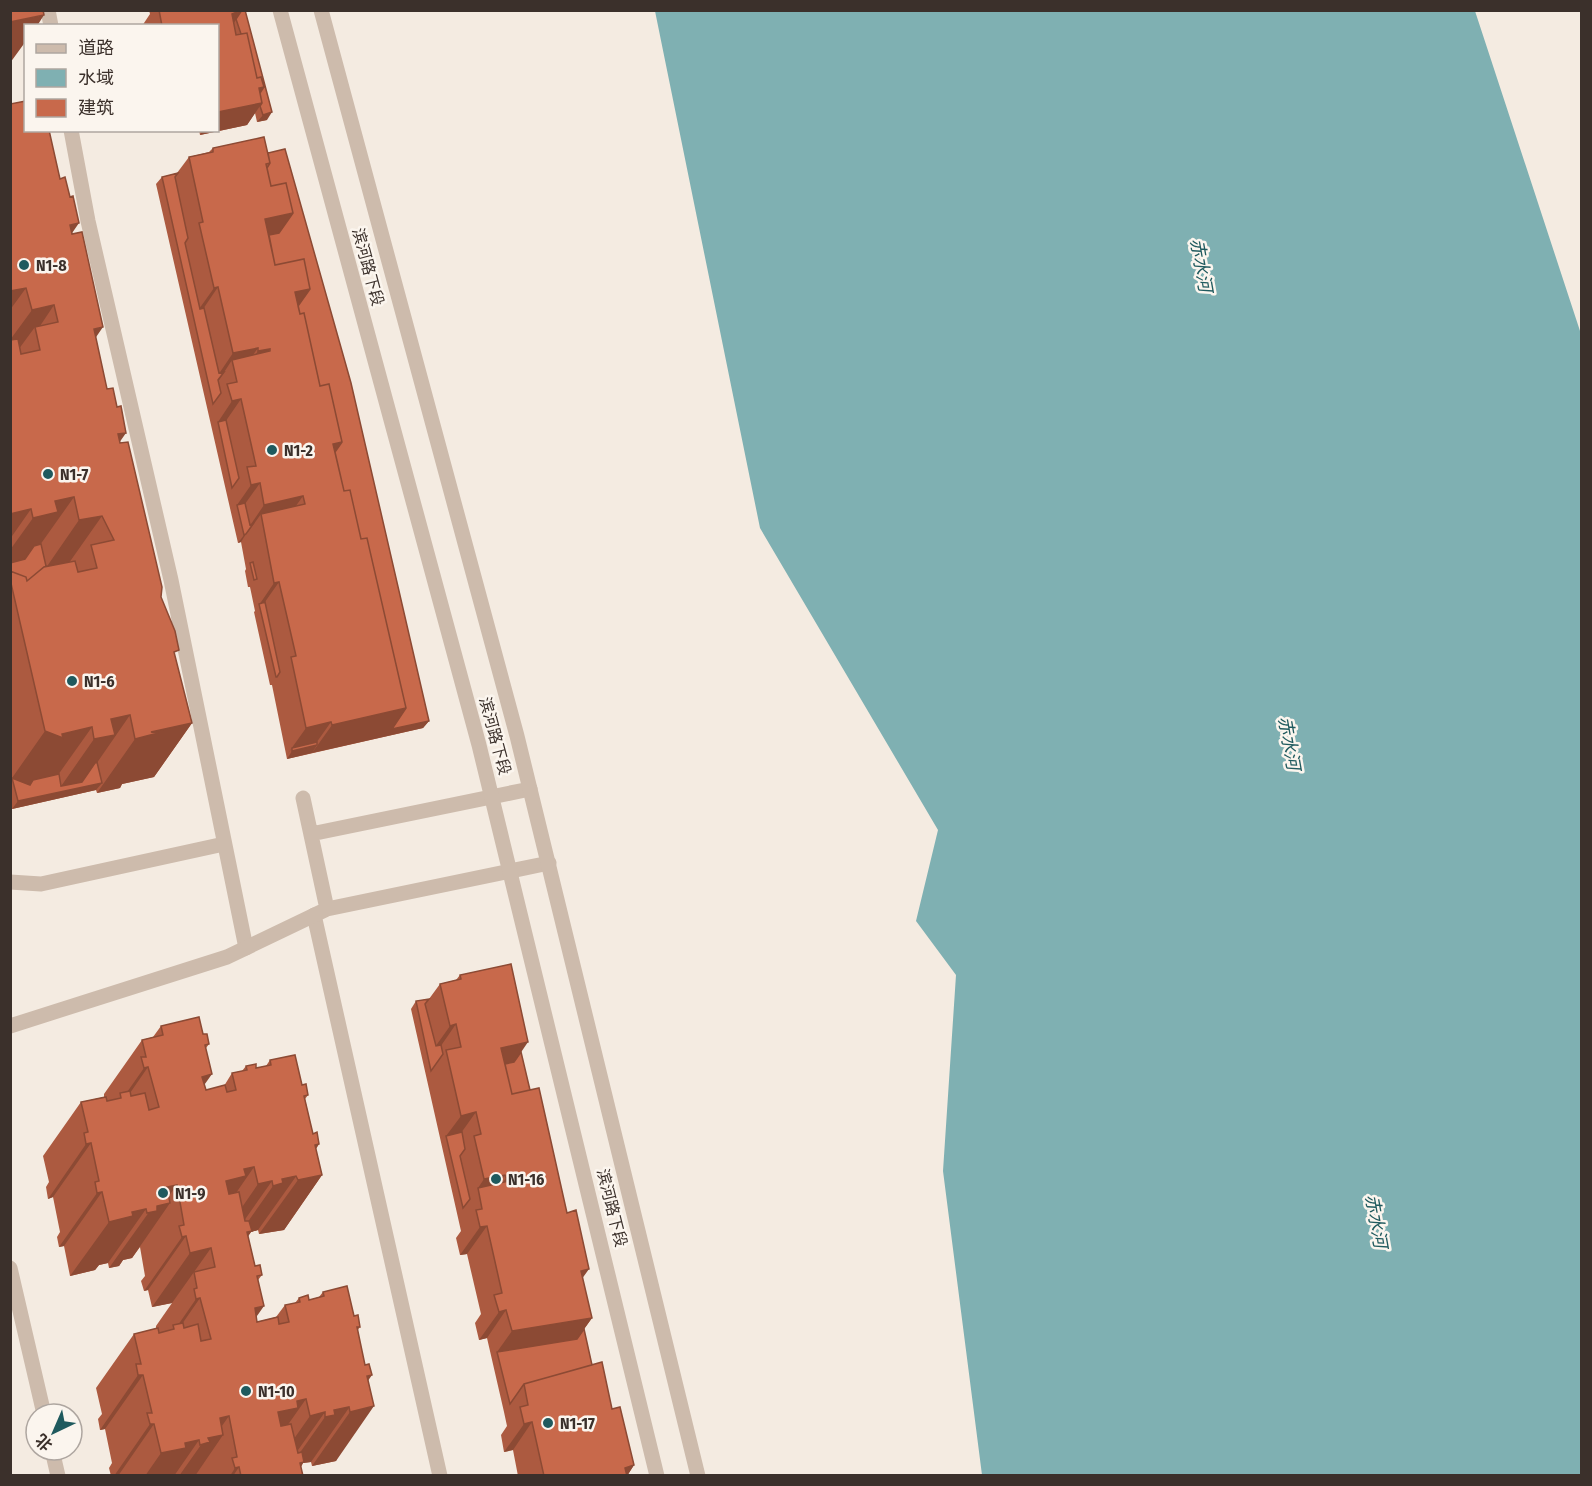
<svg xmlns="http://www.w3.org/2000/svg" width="1592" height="1486" font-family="'Fira Sans Condensed','Noto Sans SC',sans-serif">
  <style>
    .water { fill: #7fb0b2 }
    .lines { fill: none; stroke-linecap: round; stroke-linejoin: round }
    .service { stroke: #cdbbac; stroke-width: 15 }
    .minor { stroke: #cdbbac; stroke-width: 15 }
    .tertiary { stroke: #cdbbac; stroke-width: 15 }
    .wall { fill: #ac5a40 }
    .shaded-wall { fill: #8c4a34 }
    .building { fill: #c8694b; stroke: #8c4a34; stroke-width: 1.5 }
    .poi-dot { fill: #1f5a5e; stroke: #fbf5ee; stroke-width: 2 }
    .labels { text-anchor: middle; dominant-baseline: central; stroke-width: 5; stroke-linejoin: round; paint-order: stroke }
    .poi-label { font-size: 16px; font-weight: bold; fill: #3b302b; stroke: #fbf5ee; text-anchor: start }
    .street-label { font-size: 16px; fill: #3b302b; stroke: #fbf5ee }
    .water-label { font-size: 18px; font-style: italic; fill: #1f5a5e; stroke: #fbf5ee }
  </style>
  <rect width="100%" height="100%" fill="#f4ebe1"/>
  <path class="water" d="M655,11H1475L1581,334V1475H982L943,1171L956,975L916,921L938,830L760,528Z"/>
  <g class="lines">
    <path class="service" d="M48,10L51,26
      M71,130L88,221L171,580L246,948
      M10,882L41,884L224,844
      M314,915L440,1476
      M10,1268L44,1414
      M52,1450L58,1476"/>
    <path class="minor" d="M303,798L327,909
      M311,834L530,789
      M10,1026L227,957L327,909L549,863"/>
    <path class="tertiary" d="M280,10L479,745L657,1476
      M321,10L517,736L698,1476"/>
  </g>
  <path class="wall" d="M149,10H245L267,120L257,122L255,113L247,125L200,135L199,130H218V26H142L150,14Z
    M10,104L72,233L119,443L161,597L175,656L192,723L154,777L122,784L120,788L97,793L96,790L12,809L10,801Z
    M213,148L268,153L429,721L423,728L287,759L272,685H270L254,612L255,611L250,587H248L245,571L246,569L241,542L238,543L227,495L156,184L162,177L177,173L189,157L209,152Z
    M460,975L521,1052L530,1090L582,1278L592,1318L584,1329L592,1365L612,1409L634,1465L627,1476H518L513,1450L504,1452L501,1435L507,1426L504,1412L487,1338L479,1340L475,1323L481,1314L467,1254L460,1255L456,1238L461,1231L411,1009L416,1001L429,999L440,984L456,980Z
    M161,1026L203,1034L209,1044L206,1048L204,1085L206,1090L224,1086L232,1073L242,1071L246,1066L256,1068L266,1066L270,1060L302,1085L308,1095L305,1099L313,1134L319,1144L316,1149L322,1175L284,1230L259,1234L258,1230L251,1232L248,1236L255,1266L262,1275L258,1280L256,1316L257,1322L276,1317L285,1305L295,1303L299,1298L309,1300L319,1297L323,1292L354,1316L360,1327L357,1331L368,1380L336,1461L312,1466L311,1462L303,1463L301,1467L303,1476H111L109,1468L112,1463L105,1429L100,1430L98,1419L102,1414L96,1388L134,1334L156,1329V1326L172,1303L152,1307L148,1290L144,1291L141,1281L145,1276L140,1247L132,1258L123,1260L119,1266L109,1268L108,1263L99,1265L95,1270L70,1276L64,1246L59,1247L57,1237L60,1232L53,1197L48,1199L46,1187L49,1182L43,1156L81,1102L104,1097V1094L142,1040L153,1037Z"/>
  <path class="shaded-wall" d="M242,11L227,33L232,14Z
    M44,15L37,26H26V41L10,63V22Z
    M264,87L262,103L247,125L200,135L203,130H218V112L259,88Z
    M272,112L267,120L257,122L263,115Z
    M293,213L274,241L251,239L265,219Z
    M79,223L41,278L70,225Z
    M218,287L199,315L194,316L214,288Z
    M26,288L10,310V291Z
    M310,289L290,317L295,292Z
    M54,305L36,332L35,327L10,361V340L32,310Z
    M103,327L65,382L94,329Z
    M258,348L238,376L241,375L258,351L270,349L250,377L241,379L238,382H237L232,360L219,380L214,381L233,353Z
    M241,399L221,428L218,422L232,401Z
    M126,433L88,487L118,434Z
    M342,442L322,470L333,444Z
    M260,483L240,511L237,505L251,485Z
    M303,496L283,524L261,514L248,532L245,533L264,505Z
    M74,497L35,552L19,567L10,569V550L33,518L55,501Z
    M31,509L10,539V514Z
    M102,516L64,570L41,575L79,520Z
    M246,534L241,542L238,543L244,535Z
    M279,582L260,609L259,605L274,583Z
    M406,708L429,721L423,728L312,753L332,725Z
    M130,715L92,770L102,783L96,790L12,809L18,801L57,792L94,739L111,719Z
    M331,722L314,746L317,745L312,753L287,759L292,751V748L286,756L306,728Z
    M192,723L154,777L122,784L120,788L97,793L135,739L151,732Z
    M92,727L53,782L24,792L12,778L45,731L62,734Z
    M456,1024L436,1053L430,1054L450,1026Z
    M528,1042L509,1070L487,1069L501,1048Z
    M148,1067L110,1122H106L144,1068Z
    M212,1074L173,1129L202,1077Z
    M476,1112L456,1140L446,1136L461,1116Z
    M91,1143L53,1197L48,1199L86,1144Z
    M319,1144L258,1230L251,1232L214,1286L235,1240L273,1186L282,1179L315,1145Z
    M254,1167L216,1222L226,1181L244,1169Z
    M322,1175L284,1230L259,1234L298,1180Z
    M505,1175L485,1203L478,1188L484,1179Z
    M517,1175L499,1200L489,1202L506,1178Z
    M272,1181L234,1235L220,1239L258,1184Z
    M177,1185L162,1205L170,1203L132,1258L123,1260L119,1266L109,1268L167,1187Z
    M102,1192L64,1246L59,1247L97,1193Z
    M146,1209L108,1263L99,1265L95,1270L70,1276L109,1222L132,1212Z
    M487,1226L467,1254L460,1255L480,1227Z
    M186,1236L148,1290L144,1291L182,1237Z
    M211,1248L172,1303L152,1307L190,1253Z
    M589,1269L569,1297L581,1271Z
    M200,1298L162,1353L158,1354L196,1299Z
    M264,1306L226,1360L255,1308Z
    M506,1310L487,1338L479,1340L499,1312Z
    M592,1318L572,1346L497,1352L512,1331Z
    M138,1375H143L105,1429L100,1430Z
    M372,1375L311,1462L303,1463L295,1476L287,1471L325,1417L334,1410L367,1376Z
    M306,1399L268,1453L278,1412L297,1401Z
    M374,1406L336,1461L312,1466L350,1412Z
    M325,1412L286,1467L272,1470L310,1416Z
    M229,1416L214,1437L223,1435L195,1476H179L220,1418Z
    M532,1422L513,1450L504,1452L524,1424Z
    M150,1424H154L118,1476H114Z
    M199,1440L174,1476H145L161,1453L185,1443Z
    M634,1465L627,1476L625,1468Z
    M239,1467L233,1476H230L235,1468Z"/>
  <path class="building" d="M10,10H43L44,15L10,22Z
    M159,10H242L232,14L236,35L247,33L257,78L261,77L264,87L259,88L262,103L218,112V26H162Z
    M242,10H245L272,112L263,115L260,106L262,103L260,93L264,87L261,77L257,78L247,33L241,34L236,19Z
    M26,101V130H49L60,179L65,177L70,197L73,196L79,223L70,225L72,234L82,232L103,327L94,329L107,389L113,388L117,407L121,406L126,433L118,434L120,443L128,442L162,587L161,597L175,631L179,650L174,652L192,723L151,732L158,733L135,739L130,715L111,719L115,735L94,739L92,727L62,734L63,738L45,731L10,579V571L26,577L27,581L44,567L75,561L78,572L97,568L91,545L114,540L102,516L79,520L74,497L55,501L58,512L33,518L31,509L10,514V340L18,339L21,354L40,350L35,327L58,322L54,305L32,310L26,288L10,291V104Z
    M264,137L270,163L266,164L271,186L286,183L293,213L265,219L275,265L304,259L310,289L295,292L300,314L304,313L320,386L329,384L342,442L333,444L344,491L350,490L361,539L367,538L406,708L332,725L331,722L306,728L291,657L296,656L279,582L274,583L261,514L305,504L303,496L264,505L260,483L251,485L247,467L256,466L241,399L232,401L227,384L237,382L232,360L270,351V349L258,351V348L233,353L218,287L214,288L199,223L203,222L189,157L213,152V148Z
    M285,149L351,383L429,721L392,729L406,708L367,538L361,539L350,490L344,491L335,452L342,442L329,384L320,386L304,313L300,314L298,306L310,289L304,259L275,265L269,235L279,233L293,213L286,183L271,186L267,168L270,163L268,153Z
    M178,173L175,177L188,238L185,243L200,309L204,308L219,373L224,372L218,380L221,393L213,404L162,177Z
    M226,420L239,478L232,488L218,422Z
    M245,503L250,525L253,524L246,534L244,535L237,505Z
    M41,544L46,566L44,567L27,581L26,577L10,571V563L25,559L34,546Z
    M253,562L257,579L254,580L250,563Z
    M265,602L280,672L277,677H276L259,604Z
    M317,742V745L292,751V748Z
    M97,762L102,783L18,801L12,778L30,785L33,780L59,774L61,786L82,782L95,763Z
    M511,964L528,1042L501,1048L512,1094L539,1088L567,1213L576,1210L589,1269L581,1271L592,1318L512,1331L506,1310L499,1312L494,1295L502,1293L487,1226L480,1227L476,1210L482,1209L478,1188L518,1179L517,1175L506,1178L505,1175L484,1179L474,1136L481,1134L476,1112L461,1116L446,1050L461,1047L456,1024L450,1026L440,984L461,979L460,975Z
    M429,999L425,1004L436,1046L441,1045L443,1054L431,1071L416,1001Z
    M199,1017L203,1034H207L209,1044L205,1045L212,1074L202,1077L206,1090L225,1085L227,1092L236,1090L232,1073L247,1070L246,1066L256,1064V1068L271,1065L270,1060L295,1055L302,1085L306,1084L308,1095L304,1096L313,1134L317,1132L319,1144L315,1145L322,1175L298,1180L296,1176L282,1179L283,1183L273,1186L272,1181L258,1184L254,1167L244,1169L246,1176L226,1181L229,1194L239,1192L245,1221H249L252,1231L247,1232L255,1266L260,1265L262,1275L257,1276L264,1306L255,1308L257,1322L278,1317L279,1324L289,1322L285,1305L300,1302L299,1298L308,1295L309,1300L324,1296L323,1292L347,1286L354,1316L358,1315L360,1327H357L365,1365L369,1364L372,1375L367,1376L374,1406L350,1412L349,1407L334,1410L335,1415L325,1417V1412L310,1416L306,1399L297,1401L298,1408L278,1412L281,1426L291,1424L298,1453L302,1452L304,1462L300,1463L303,1476H241L239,1467L235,1468L232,1458L237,1457L229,1416L220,1418L223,1435L208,1438L210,1442L200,1445L199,1440L185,1443L186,1448L161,1453L154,1424H150L147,1413H152L143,1375H138L136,1364H141L134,1334L158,1328L159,1333L174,1329L173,1325L183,1323L184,1328L198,1324L201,1341L211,1339L200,1298L196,1299L194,1289L197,1288L194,1272L215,1267L211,1248L190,1253L186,1236L182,1237L179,1226L184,1225L177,1185L167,1187L170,1203L157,1206V1211L147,1213L146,1209L132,1212L133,1216L109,1222L102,1192L97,1193L95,1182L99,1181L91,1143L86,1144L84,1133L88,1132L81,1102L106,1097L107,1101L121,1098L120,1093L130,1091L131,1096L145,1093L149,1110L159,1107L148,1067L144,1068L141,1057H146L142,1040L163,1035L161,1026Z
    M521,1052L530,1090L512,1094L505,1064L514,1062Z
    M462,1132L465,1149L460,1156L470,1199L463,1208L446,1136Z
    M584,1329L592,1365L524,1384L510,1404L497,1352L577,1339Z
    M602,1362L612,1409L620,1407L634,1465L625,1468L627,1476H544L532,1422L524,1424L520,1407L528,1405L524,1384Z"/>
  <g class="poi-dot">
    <circle cx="24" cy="265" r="6"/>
    <circle cx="272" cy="450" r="6"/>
    <circle cx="48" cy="474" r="6"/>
    <circle cx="72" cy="681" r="6"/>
    <circle cx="496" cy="1179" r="6"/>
    <circle cx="163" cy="1193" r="6"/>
    <circle cx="246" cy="1391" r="6"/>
    <circle cx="548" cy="1423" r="6"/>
  </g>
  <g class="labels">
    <g class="poi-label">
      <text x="36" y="265">N1-8</text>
      <text x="284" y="450">N1-2</text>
      <text x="60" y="474">N1-7</text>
      <text x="84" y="681">N1-6</text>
      <text x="508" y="1179">N1-16</text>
      <text x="175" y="1193">N1-9</text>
      <text x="258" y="1391">N1-10</text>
      <text x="560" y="1423">N1-17</text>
    </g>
    <g class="street-label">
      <text transform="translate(368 267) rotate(75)">滨河路下段</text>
      <text transform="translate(495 736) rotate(75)">滨河路下段</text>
      <text transform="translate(612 1208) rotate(76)">滨河路下段</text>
    </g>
    <g class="water-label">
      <text transform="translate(1201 265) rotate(80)">赤水河</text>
      <text transform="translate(1289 743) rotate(80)">赤水河</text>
      <text transform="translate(1376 1221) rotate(80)">赤水河</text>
    </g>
  </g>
  <rect width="1592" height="1486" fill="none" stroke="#3b302b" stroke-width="24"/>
  <rect x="24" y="24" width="195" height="108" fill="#fbf5ee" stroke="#aea6a0" stroke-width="1.5"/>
  <rect x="36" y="44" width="30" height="9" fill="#cdbbac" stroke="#aea6a0" stroke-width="1.5"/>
  <text x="78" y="54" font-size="18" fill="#3b302b">道路</text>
  <rect x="36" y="69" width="30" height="18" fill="#7fb0b2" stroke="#aea6a0" stroke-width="1.5"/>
  <text x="78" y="84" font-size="18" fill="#3b302b">水域</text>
  <rect x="36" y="99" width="30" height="18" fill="#c8694b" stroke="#aea6a0" stroke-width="1.5"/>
  <text x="78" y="114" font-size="18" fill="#3b302b">建筑</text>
  <g transform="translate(54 1432) rotate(224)"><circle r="28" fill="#fbf5ee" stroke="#aea6a0" stroke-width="1.5"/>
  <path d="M0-4.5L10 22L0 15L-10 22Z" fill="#1f5a5e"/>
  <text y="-9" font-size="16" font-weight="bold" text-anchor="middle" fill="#3b302b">北</text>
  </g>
</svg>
